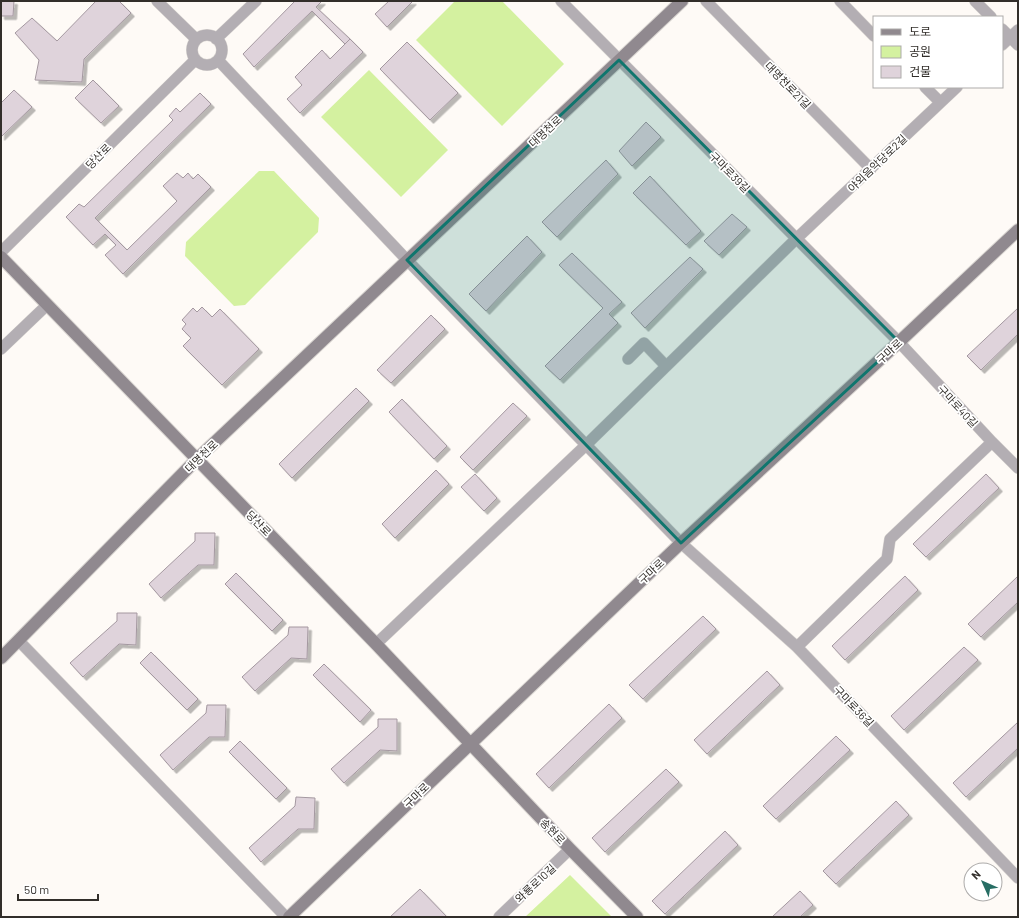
<svg xmlns="http://www.w3.org/2000/svg" width="1019" height="918" font-family="Barlow,'Noto Sans KR',sans-serif">
  <style>
    .green { fill: #d4f1a0 }
    .building { fill: #dfd3db; stroke: #a498a0; filter: url(#shadow) }
    .lines { fill: none; stroke-linecap: round; stroke-linejoin: round }
    .street-casing { stroke: #d9d5d1; stroke-width: 12 }
    .secondary-casing { stroke: #d9d5d1; stroke-width: 14 }
    .street { stroke: #b3aeb3; stroke-width: 11 }
    .secondary { stroke: #90898f; stroke-width: 12 }
    .marked { fill: #0f766e; fill-opacity: 0.2; stroke: #0f766e; stroke-width: 3; stroke-linejoin: round }
    .labels { text-anchor: middle; dominant-baseline: central; stroke-width: 3.5; stroke-linejoin: round; paint-order: stroke }
    .street-label { font-size: 11px; fill: #322e2a; stroke: #fff }
  </style>
  <defs>
    <filter id="shadow"><feDropShadow dx="3.5" dy="3.5" stdDeviation="0" flood-color="#0004"/></filter>
  </defs>
  <rect width="100%" height="100%" fill="#fefaf6"/>
  <path class="green" d="M455,1H502L564,64L502,126L416,40Z
    M369,70L448,150L401,197L321,117Z
    M259,171H274L319,218L318,232L245,305L234,306L185,256L186,242Z
    M570,875L612,917H525Z"/>
  <path class="building" d="M1,1H14L13,16H1Z
    M96,1H119L131,13L84,59L82,82L35,80L39,60L15,33L32,18L57,41Z
    M295,1H322L316,7L350,39L345,44L312,11L254,67L243,54Z
    M389,1H413L387,27L375,14Z
    M350,39L363,52L300,113L287,99L302,85L295,77L322,50L330,59Z
    M407,42L458,93L430,120L380,69Z
    M93,80L119,106L101,123L75,98Z
    M14,90L32,107L1,137V103Z
    M200,93L211,104L95,218L127,250L177,201L163,186L177,173L183,178L188,173L193,179L198,174L211,187L123,274L105,255L116,245L105,234L93,245L66,217L79,204L84,207L173,120L169,116L176,108L180,112Z
    M646,122L661,137L632,166L619,151Z
    M606,160L618,174L557,237L542,222Z
    M650,176L701,231L686,245L633,193Z
    M732,214L747,227L719,255L704,241Z
    M527,236L542,252L486,311L469,294Z
    M572,253L622,302L609,314L618,323L560,380L545,366L603,308L559,265Z
    M690,257L703,269L645,328L631,313Z
    M202,307L212,317L220,309L259,349L222,385L183,346L191,338L182,329L186,324L182,320L193,308L197,312Z
    M1018,308V334L981,370L967,356Z
    M431,315L445,329L391,383L377,370Z
    M356,388L369,401L292,478L279,464Z
    M402,399L447,446L434,459L389,412Z
    M513,403L527,416L473,470L460,457Z
    M436,470L449,484L395,538L382,524Z
    M475,474L497,498L484,511L461,487Z
    M986,474L999,488L926,557L913,544Z
    M195,533H215L214,565H198L161,598L149,584L195,541Z
    M236,573L283,620L272,631L225,584Z
    M905,576L918,590L845,660L832,646Z
    M1018,576V602L981,637L968,624Z
    M117,613H137L136,645L119,644L83,677L70,663L117,621Z
    M703,616L716,629L643,699L629,685Z
    M289,627H308L307,659L291,658L255,691L242,677L288,635Z
    M964,647L978,660L904,730L891,716Z
    M151,652L198,699L187,710L140,663Z
    M324,664L371,710L360,722L313,675Z
    M767,671L780,685L707,754L694,740Z
    M609,704L622,718L549,788L536,774Z
    M207,705H226L225,737H209L173,770L160,755L206,713Z
    M378,719H397V751L380,750L344,783L331,769L378,727Z
    M1018,722V748L966,797L953,783Z
    M836,736L850,750L776,819L763,806Z
    M240,741L287,788L276,799L229,752Z
    M666,769L679,782L605,852L592,838Z
    M296,797L315,798L314,829H298L261,862L249,848L295,806Z
    M896,801L909,815L836,884L823,871Z
    M725,831L738,845L665,914L652,901Z
    M420,889L447,917H390Z
    M800,891L813,905L800,917H772Z"/>
  <g class="lines">
    <g class="street-casing">
      <path id="street" d="M157,1L196,39
        M561,1L899,342L992,442L1018,468
        M706,1L871,169
        M840,1L874,36
        M975,1L991,17
        M1002,29L1018,45
        M192 50a15 15 0 1 1 30 0a15 15 0 1 1-30 0Z
        M216,39L256,1
        M1002,45L1018,30
        M218,60L407,260L681,543L797,647L1018,878
        M925,87L940,102
        M1,252L195,60
        M1,349L47,305
        M628,359L644,343L666,366
        M19,641L286,917
        M376,644L586,445L796,239L957,87
        M797,647L887,559L890,539L992,442
        M499,917L570,849"/>
    </g>
    <g class="secondary-casing">
      <path id="secondary" d="M1,257L376,644L570,849L637,917
        M1,658L197,459L682,1
        M289,917L681,543L899,342L1018,230"/>
    </g>
    <use href="#street" class="street"/>
    <use href="#secondary" class="secondary"/>
  </g>
  <path class="marked" d="M619,60L899,342L681,543L407,260Z"/>
  <g class="labels">
    <g class="street-label">
      <text transform="translate(788 85) rotate(46)">대명천로21길</text>
      <text transform="translate(545 131) rotate(-43)">대명천로</text>
      <text transform="translate(98 156) rotate(-45)">당산로</text>
      <text transform="translate(877 163) rotate(-44)">야외음악당로2길</text>
      <text transform="translate(730 172) rotate(45)">구마로39길</text>
      <text transform="translate(889 351) rotate(-43)">구마로</text>
      <text transform="translate(958 406) rotate(47)">구마로40길</text>
      <text transform="translate(201 456) rotate(-44)">대명천로</text>
      <text transform="translate(259 523) rotate(46)">당산로</text>
      <text transform="translate(651 571) rotate(-43)">구마로</text>
      <text transform="translate(854 706) rotate(46)">구마로36길</text>
      <text transform="translate(416 795) rotate(-44)">구마로</text>
      <text transform="translate(553 831) rotate(47)">송현로</text>
      <text transform="translate(535 883) rotate(-43)">와룡로10길</text>
    </g>
  </g>
  <rect width="1019" height="918" fill="none" stroke="#322e2a" stroke-width="4"/>
  <rect x="873" y="16" width="130" height="72" fill="#ffffff" stroke="#adabaa"/>
  <rect x="881" y="29" width="20" height="6" fill="#90898f" stroke="#adabaa"/>
  <text x="909" y="36" font-size="12" fill="#322e2a">도로</text>
  <rect x="881" y="46" width="20" height="12" fill="#d4f1a0" stroke="#adabaa"/>
  <text x="909" y="56" font-size="12" fill="#322e2a">공원</text>
  <rect x="881" y="66" width="20" height="12" fill="#dfd3db" stroke="#adabaa"/>
  <text x="909" y="76" font-size="12" fill="#322e2a">건물</text>
  <g transform="translate(983 882) rotate(315)"><circle r="19" fill="#ffffff" stroke="#adabaa"/>
  <path d="M0-3L7 15L0 10L-7 15Z" fill="#276e64"/>
  <text y="-6" font-size="11" font-weight="bold" text-anchor="middle" fill="#322e2a">N</text>
  </g>
  <path d="M18 894v6h80v-6" fill="none" stroke="#322e2a" stroke-width="2"/>
  <text x="24" y="894" font-size="12" fill="#322e2a" stroke="#ffffff" stroke-width="3" paint-order="stroke">50 m</text>
</svg>
